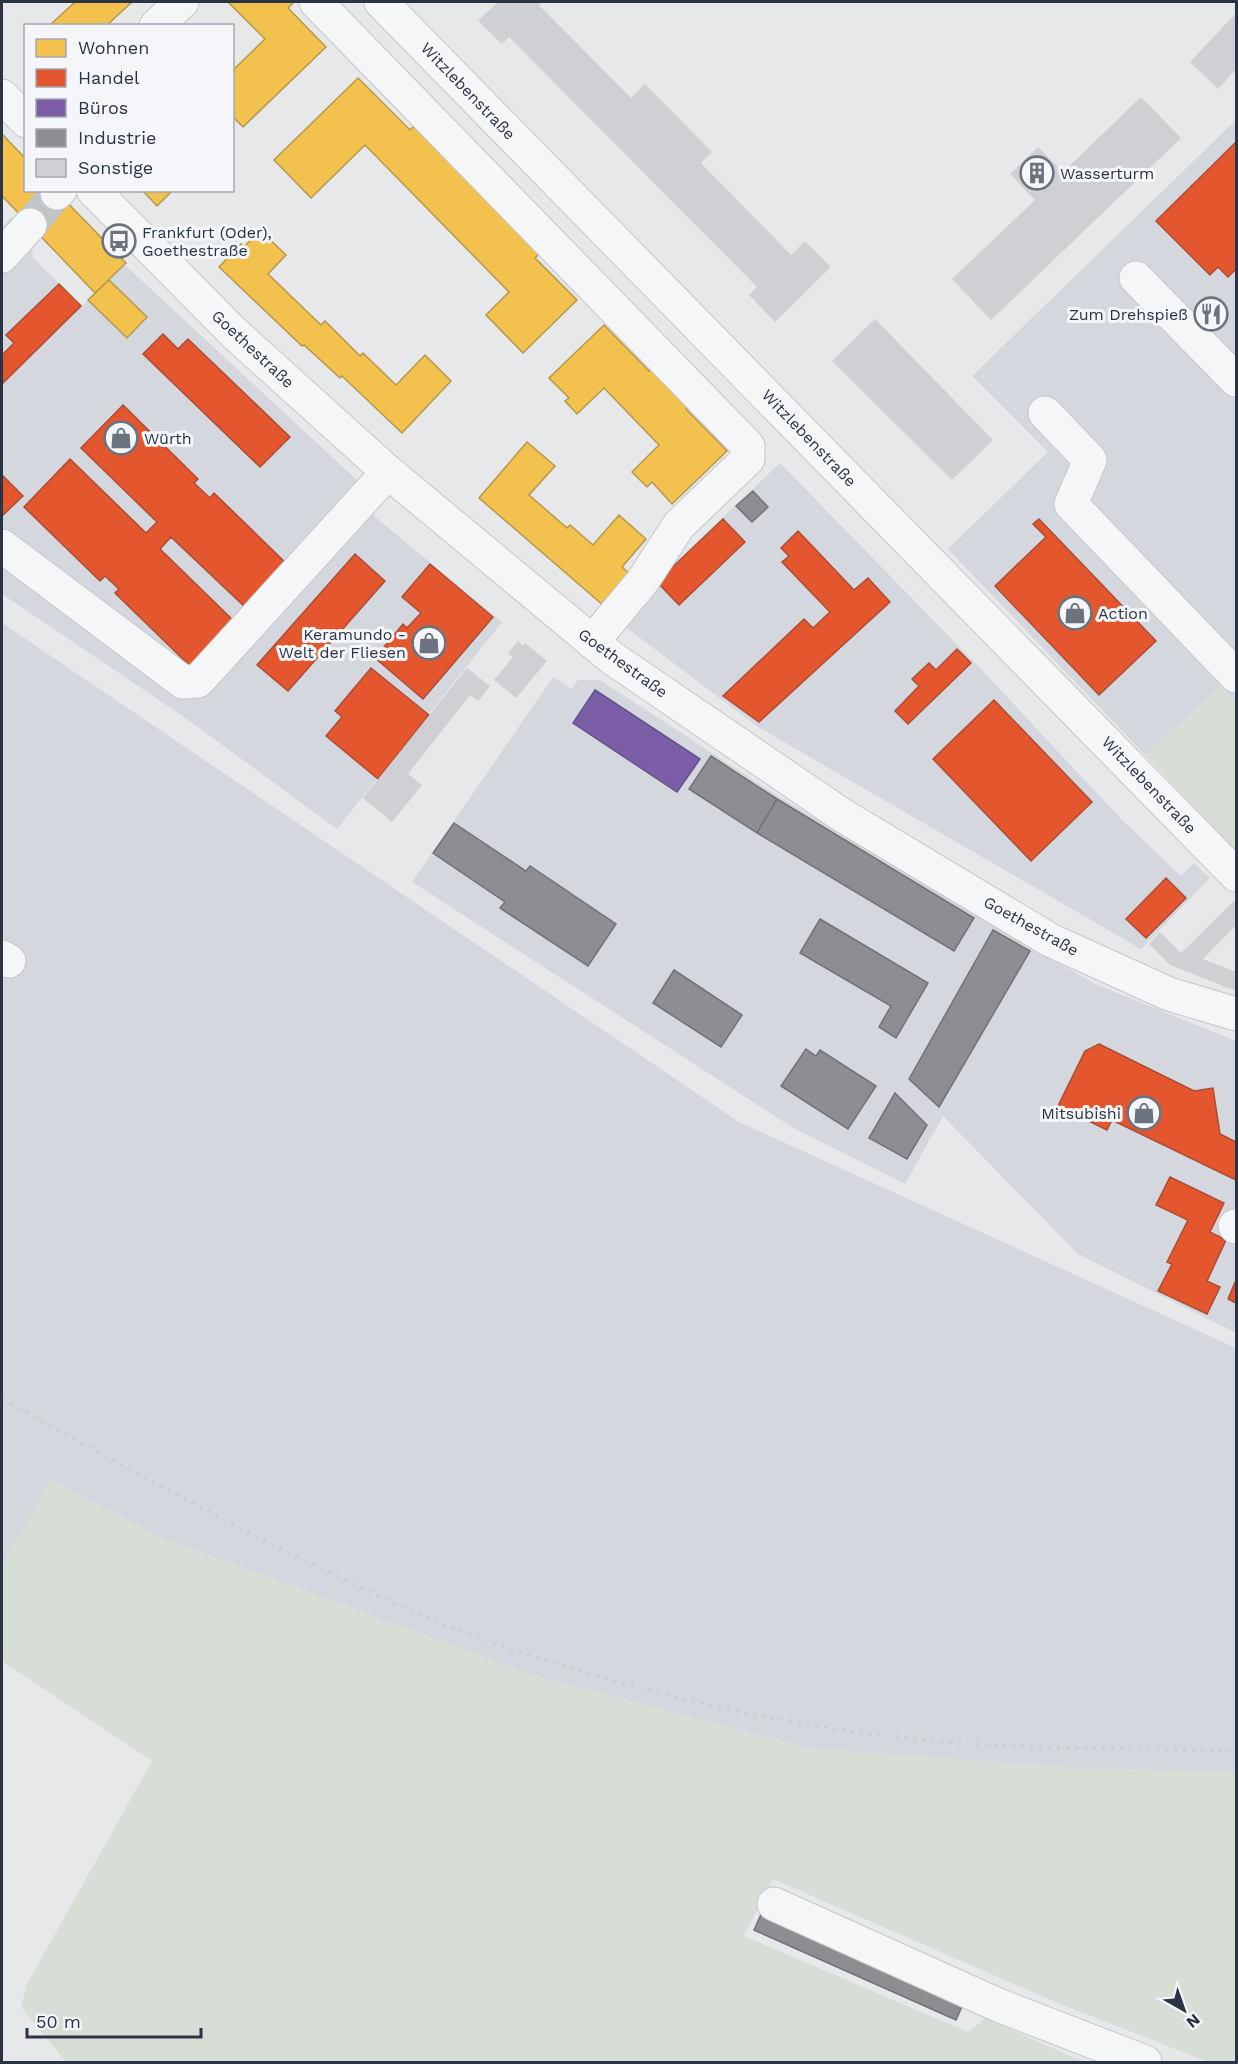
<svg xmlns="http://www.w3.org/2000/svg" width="1238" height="2064" font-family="'Work Sans',sans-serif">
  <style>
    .built { fill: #d4d7dd }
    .green { fill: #d6ded6 }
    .homes { fill: #f2c14e; stroke: #b6974b; stroke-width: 1.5 }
    .shops { fill: #e4572e; stroke: #ac4c35; stroke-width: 1.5 }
    .offices { fill: #7b5ea7; stroke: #63518a; stroke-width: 1.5 }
    .industry { fill: #8d8d92; stroke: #70727b; stroke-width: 1.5 }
    .building { fill: #ced0d3 }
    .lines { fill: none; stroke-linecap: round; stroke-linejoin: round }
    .minor-tunnel { stroke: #c1c4c9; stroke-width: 33; stroke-dasharray: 33 16; stroke-linecap: butt }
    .minor-casing { stroke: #c4c6c8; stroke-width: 35 }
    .minor { stroke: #f5f6f7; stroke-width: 33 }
    .rail { stroke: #cecfd2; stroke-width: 4.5; stroke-dasharray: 3 6; stroke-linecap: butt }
    .labels { text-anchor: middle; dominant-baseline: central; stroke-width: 6; stroke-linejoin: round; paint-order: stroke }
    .street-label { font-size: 16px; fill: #2b3445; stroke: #f4f6f9 }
    .poi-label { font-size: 16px; fill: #2b3445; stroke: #f4f6f9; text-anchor: start }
  </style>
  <rect width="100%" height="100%" fill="#e6e8ea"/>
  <path class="built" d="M1236,120V702L1221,686L1145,755L948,549L1048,452L972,376Z
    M11,217L31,238L33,258L82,306L125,265L359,482L374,516L502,622L337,829L187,719L2,594V228Z
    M780,463L978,666L1122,820L1181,876L1194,863L1210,878L1141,949L758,727L615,619Z
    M2,623L739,1122L1236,1348V1773L1066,1767L809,1748L532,1675L160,1537L51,1481L2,1567Z
    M553,677L571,689L578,680H600L778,796L1035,950L1095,984L1236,1041V1333L1078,1254L943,1116L905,1184L795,1129L412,882Z"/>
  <path class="green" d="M1221,686L1236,702V851L1145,755Z
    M50,1481L160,1537L532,1675L809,1748L1066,1767L1236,1773V2062H1208L1053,2001L773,1879L744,1936L968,2032L986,2018L1083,2062H66L21,2007L27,1984L152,1761L2,1661V1567Z"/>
  <path class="homes" d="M75,2H132L106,26H49Z
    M228,2H294L288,8L326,47L243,127L232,116V71L265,39Z
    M358,78L410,130L417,123L542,251L535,258L577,300L523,353L486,315L509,292L365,145L311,198L274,160Z
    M2,134L26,159V190H55L126,263L95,293L2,196Z
    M142,190H173L157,206Z
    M260,230L286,255L268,274L321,325L325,321L360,356L363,353L396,385L425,355L451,381L402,433L342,376L340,378L304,345L302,346L219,267L241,244L244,247Z
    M109,280L147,317L127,338L88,300Z
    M604,325L649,371L655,365L692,403L686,409L727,451L672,504L652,482L647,487L632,472L659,445L604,388L577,414L565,401L569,398L549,378Z
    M527,442L555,466L529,495L567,528L570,525L593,545L619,515L646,539L622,567L631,575L604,606L479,498Z"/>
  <path class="shops" d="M1236,142V269L1228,277L1218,267L1210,275L1156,221Z
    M59,284L81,306L2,384V355L14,343L6,335Z
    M1212,301L1224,313L1209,328L1197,316Z
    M163,334L178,349L188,339L290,437L260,467L143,354Z
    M123,405L198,479L194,483L210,498L214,493L289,566L247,609L171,537L160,549L237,624L193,669L115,593L119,589L105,576L100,581L24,507L70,459L146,533L157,522L81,448Z
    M2,475L23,496L2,516Z
    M723,519L745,542L679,605L657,582Z
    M1039,519L1156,641L1099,695L995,586L1046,537L1033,524Z
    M798,531L854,590L868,578L890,602L759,722L723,696L804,619L813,628L830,612L782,562L789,556L781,548Z
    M355,554L385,581L288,691L257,665Z
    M430,564L493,617L423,699L375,658L403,624L407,628L421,613L402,597Z
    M957,649L971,663L908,724L895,711L919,686L912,679L929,663L936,670Z
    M371,668L429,715L378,779L326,736L342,717L335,711Z
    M994,700L1092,802L1031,861L933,759Z
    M1166,878L1186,898L1146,938L1126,919Z
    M1099,1044L1194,1091L1213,1088L1220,1134L1236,1142V1180L1112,1120L1107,1130L1058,1106L1085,1051Z
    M1170,1177L1224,1203L1210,1232L1226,1240L1207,1281L1220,1287L1207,1314L1158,1291L1172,1264L1167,1262L1188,1220L1156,1205Z
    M1236,1280V1303L1228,1299Z"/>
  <path class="offices" d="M595,690L700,759L677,792L573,723Z"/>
  <path class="industry" d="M753,491L768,507L752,522L736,506Z
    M711,756L777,799L757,833L689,789Z
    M777,799L974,918L954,951L757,833Z
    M454,823L526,871L530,866L616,924L588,966L500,908L505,902L433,853Z
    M820,919L928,983L896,1038L879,1027L891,1006L800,953Z
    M993,930L1030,951L939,1107L909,1079Z
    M674,970L742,1015L721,1047L653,1003Z
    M806,1049L816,1056L820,1050L876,1086L848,1129L781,1086Z
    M895,1093L927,1125L907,1159L869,1138Z
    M763,1910L965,2000L956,2020L754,1930Z"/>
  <path class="building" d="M498,2H543L539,5L631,98L645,84L712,152L701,163L791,255L805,241L831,267L775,322L749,295L757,287L509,37L502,44L478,21Z
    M1236,13V69L1218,89L1190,62Z
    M1141,97L1181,138L991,320L952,279L1035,200L1010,174L1038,147L1063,172Z
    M875,319L993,440L952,480L832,361Z
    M518,641L523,646L525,643L547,661L516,698L494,680L513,657L508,653Z
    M467,668L490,686L478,701L470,695L408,774L422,785L392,822L363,798Z
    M1234,901L1236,904V925L1203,959L1236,972V991L1170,965L1149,944L1160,932L1181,953Z"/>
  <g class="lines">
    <path class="minor-tunnel" d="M30,225L57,193"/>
    <g class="minor-casing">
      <path id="minor" d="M316,2L748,446V459L679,525L642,582L592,642
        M381,2L1236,875
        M156,26L182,2
        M2,96L26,121
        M93,190L233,332L388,472L612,658L842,815L1050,940L1169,994L1236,1014
        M57,193L60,190
        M2,256L30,225
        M1136,278L1236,380
        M1045,413L1090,460L1071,504L1236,676
        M2,546L183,682L198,681L388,472
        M2,957L9,961
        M1235,1226L1236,1227
        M774,1904L998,2005L1145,2062"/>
    </g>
    <use href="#minor" class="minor"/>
    <path class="rail" d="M2,1399C103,1455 204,1511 308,1562C350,1582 391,1603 433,1620C551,1667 674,1701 799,1723C869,1736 942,1743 1014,1746C1088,1749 1162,1748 1236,1752"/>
  </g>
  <defs>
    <g id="building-ring" transform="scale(1.725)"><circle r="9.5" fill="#f4f6f9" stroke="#6c737f" stroke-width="1.5"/><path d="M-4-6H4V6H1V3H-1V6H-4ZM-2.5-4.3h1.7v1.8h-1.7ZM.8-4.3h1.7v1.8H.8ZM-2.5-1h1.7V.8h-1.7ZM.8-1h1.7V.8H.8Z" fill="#6c737f"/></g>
    <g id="bus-ring" transform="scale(1.725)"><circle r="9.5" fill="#f4f6f9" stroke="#6c737f" stroke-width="1.5"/><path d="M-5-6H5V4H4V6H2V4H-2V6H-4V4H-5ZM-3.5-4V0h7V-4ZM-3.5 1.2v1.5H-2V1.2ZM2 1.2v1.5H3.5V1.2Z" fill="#6c737f"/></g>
    <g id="restaurant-ring" transform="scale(1.725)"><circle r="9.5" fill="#f4f6f9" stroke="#6c737f" stroke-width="1.5"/><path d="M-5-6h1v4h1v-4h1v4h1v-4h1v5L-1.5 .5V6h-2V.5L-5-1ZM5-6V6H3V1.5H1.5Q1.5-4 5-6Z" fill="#6c737f"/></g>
    <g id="shop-ring" transform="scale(1.725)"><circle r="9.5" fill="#f4f6f9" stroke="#6c737f" stroke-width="1.5"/><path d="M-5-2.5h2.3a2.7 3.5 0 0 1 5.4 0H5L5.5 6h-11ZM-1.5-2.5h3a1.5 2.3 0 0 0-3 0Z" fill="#6c737f"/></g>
  </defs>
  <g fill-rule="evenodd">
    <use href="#building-ring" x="1037" y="173"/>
    <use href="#bus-ring" x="119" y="241"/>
    <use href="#restaurant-ring" x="1211" y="314"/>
    <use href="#shop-ring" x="121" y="438"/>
    <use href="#shop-ring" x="1075" y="613"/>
    <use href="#shop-ring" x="429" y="643"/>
    <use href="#shop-ring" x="1144" y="1113"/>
  </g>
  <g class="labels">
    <g class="street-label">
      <text transform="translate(468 91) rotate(46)">Witzlebenstraße</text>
      <text transform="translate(253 349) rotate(43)">Goethestraße</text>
      <text transform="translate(809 438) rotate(46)">Witzlebenstraße</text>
      <text transform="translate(623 663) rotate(36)">Goethestraße</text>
      <text transform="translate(1149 785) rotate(46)">Witzlebenstraße</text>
      <text transform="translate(1031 926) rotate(29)">Goethestraße</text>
    </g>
    <g class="poi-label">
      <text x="1060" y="173">Wasserturm</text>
      <text x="142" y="232">Frankfurt (Oder),<tspan x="142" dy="18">Goethestraße</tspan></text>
      <text x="1188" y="314" text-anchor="end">Zum Drehspieß</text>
      <text x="144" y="438">Würth</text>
      <text x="1098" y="613">Action</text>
      <text x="406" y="634" text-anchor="end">Keramundo -<tspan x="406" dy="18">Welt der Fliesen</tspan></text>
      <text x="1121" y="1113" text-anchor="end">Mitsubishi</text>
    </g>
  </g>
  <rect width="1238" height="2064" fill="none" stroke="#2b3445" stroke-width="6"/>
  <rect x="24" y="24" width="210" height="168" fill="#f4f6f9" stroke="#a4a8b1" stroke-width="1.5"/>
  <rect x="36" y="39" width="30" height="18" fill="#f2c14e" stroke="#a4a8b1" stroke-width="1.5"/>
  <text x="78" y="54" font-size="18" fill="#2b3445">Wohnen</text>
  <rect x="36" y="69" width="30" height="18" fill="#e4572e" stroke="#a4a8b1" stroke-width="1.5"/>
  <text x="78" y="84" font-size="18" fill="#2b3445">Handel</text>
  <rect x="36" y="99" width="30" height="18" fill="#7b5ea7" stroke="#a4a8b1" stroke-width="1.5"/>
  <text x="78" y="114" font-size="18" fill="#2b3445">Büros</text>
  <rect x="36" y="129" width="30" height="18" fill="#8d8d92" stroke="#a4a8b1" stroke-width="1.5"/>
  <text x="78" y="144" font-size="18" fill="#2b3445">Industrie</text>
  <rect x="36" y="159" width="30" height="18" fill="#ced0d3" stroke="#a4a8b1" stroke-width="1.5"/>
  <text x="78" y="174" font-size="18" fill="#2b3445">Sonstige</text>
  <g transform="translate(1184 2010) rotate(140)" stroke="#f4f6f9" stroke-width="4.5" paint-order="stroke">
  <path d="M0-4.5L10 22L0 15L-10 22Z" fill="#2b3445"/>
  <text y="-9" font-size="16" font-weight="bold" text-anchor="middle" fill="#2b3445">N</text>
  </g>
  <path d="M27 2028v9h174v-9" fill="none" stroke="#2b3445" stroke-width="3"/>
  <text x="36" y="2028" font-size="18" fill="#2b3445" stroke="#f4f6f9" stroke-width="4.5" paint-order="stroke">50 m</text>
</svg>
